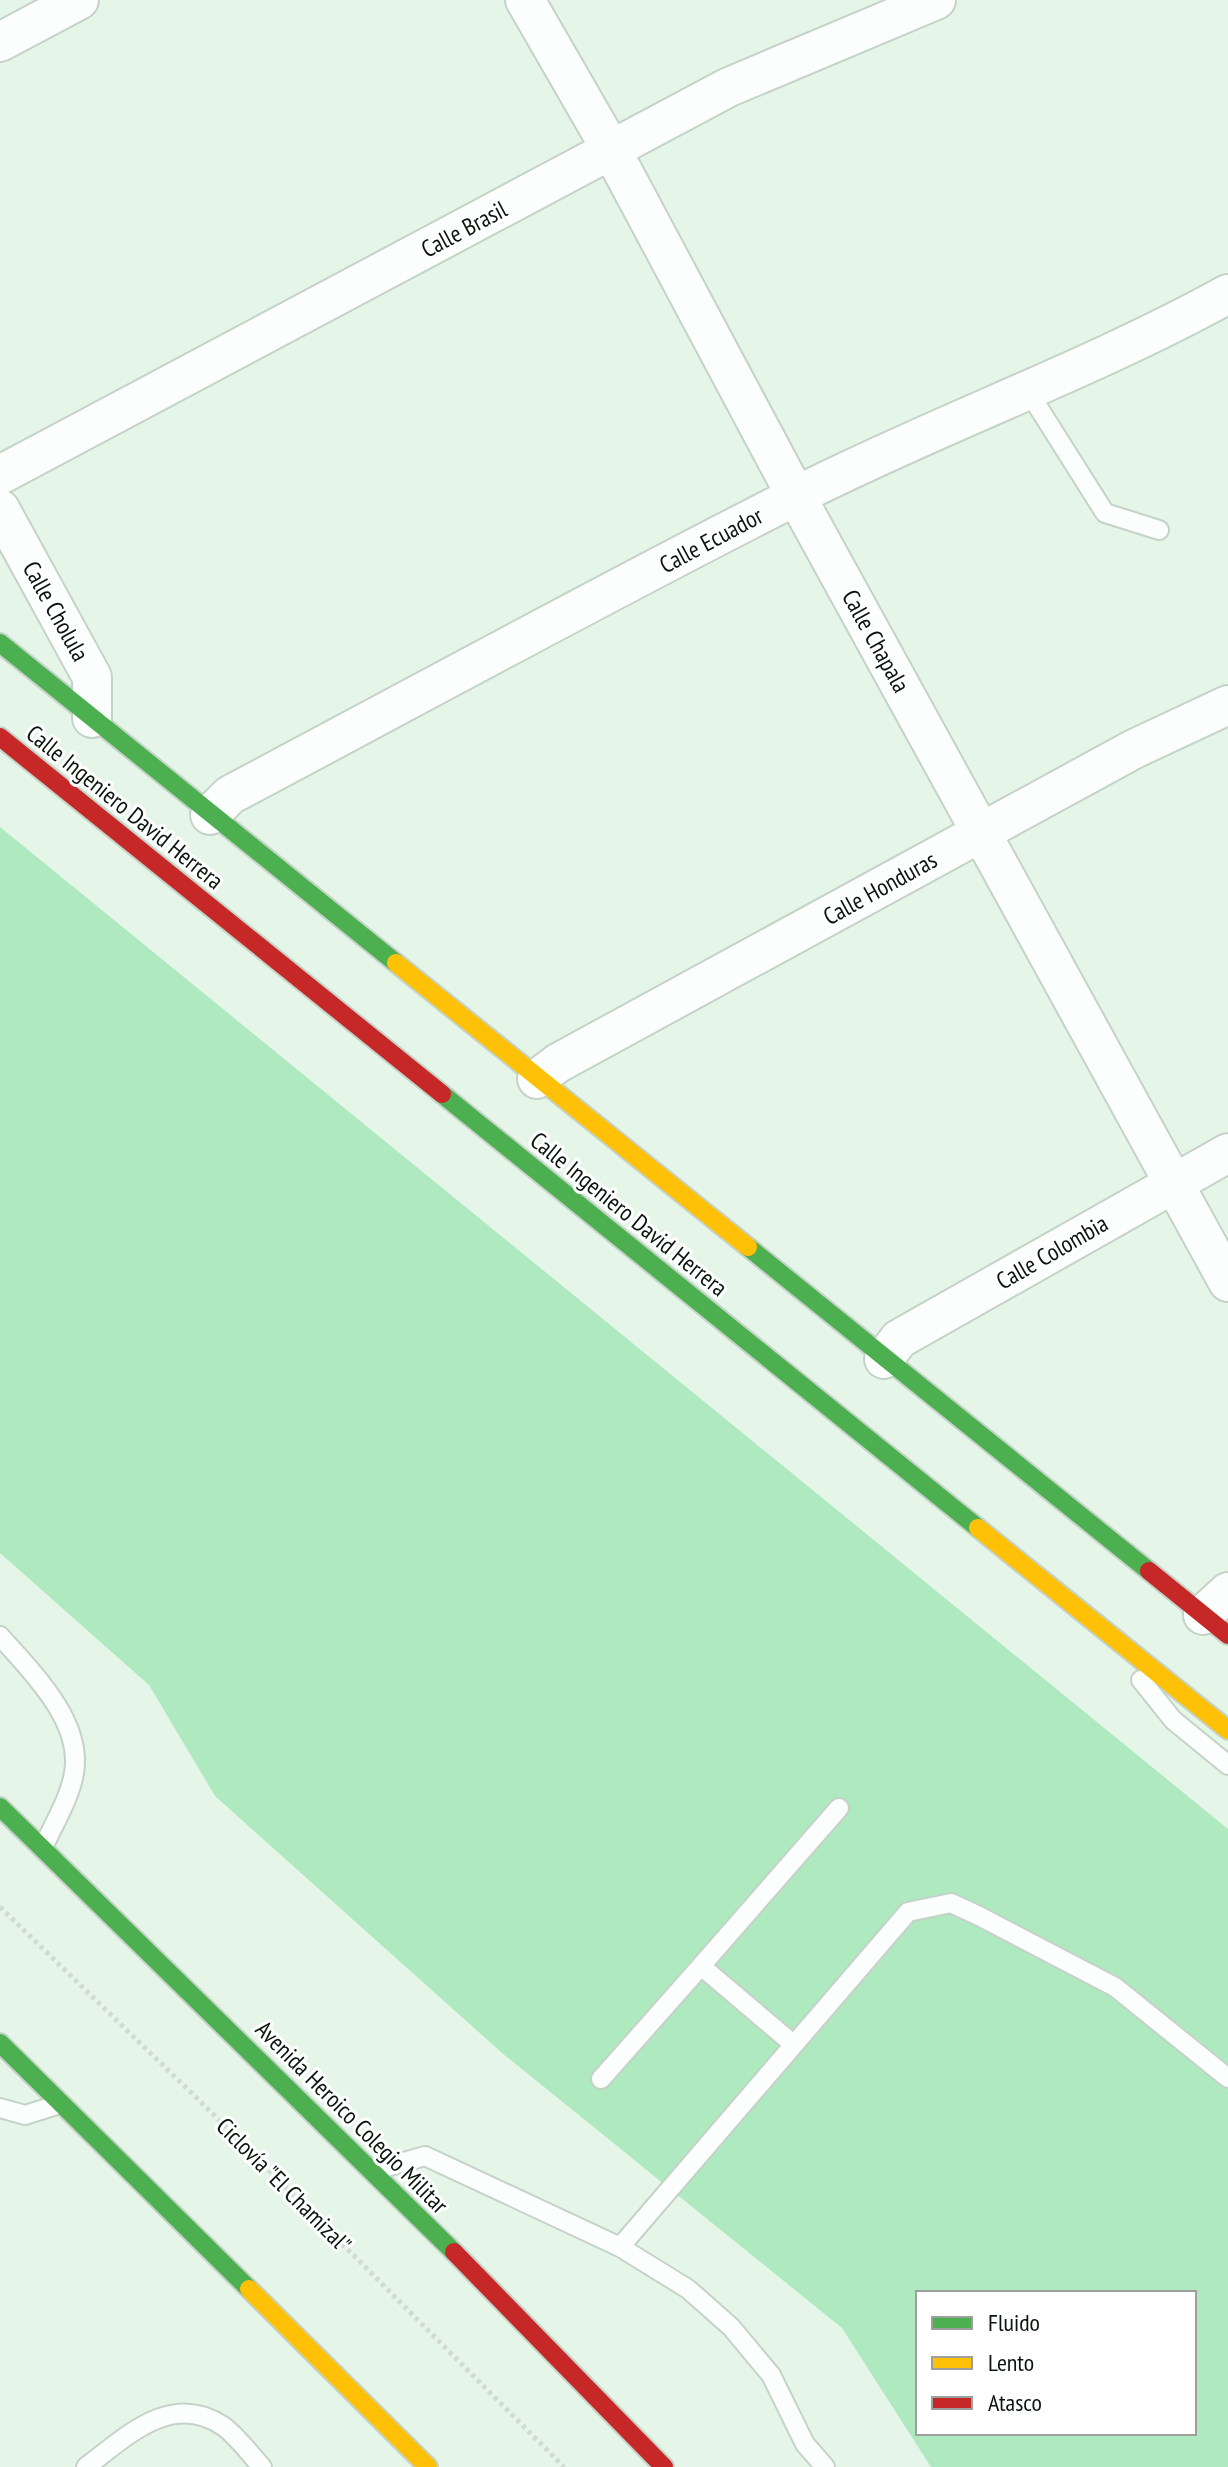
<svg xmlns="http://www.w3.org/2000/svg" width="1228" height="2467" font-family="'PT Sans Narrow',sans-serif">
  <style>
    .water { fill: #aee9bf; fill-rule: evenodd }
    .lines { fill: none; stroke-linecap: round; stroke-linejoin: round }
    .lane-casing { stroke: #c5d2c8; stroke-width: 22 }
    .street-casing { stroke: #c5d2c8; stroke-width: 42 }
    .fast-casing { stroke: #c5d2c8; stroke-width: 22 }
    .slow-casing { stroke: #c5d2c8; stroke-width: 22 }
    .jam-casing { stroke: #c5d2c8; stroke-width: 22 }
    .path { stroke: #d3d9d5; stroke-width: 5; stroke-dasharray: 4 4; stroke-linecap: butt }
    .lane { stroke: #fbfefc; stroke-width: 18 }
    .street { stroke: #fbfefc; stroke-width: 38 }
    .fast { stroke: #4caf50; stroke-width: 18 }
    .slow { stroke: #ffc107; stroke-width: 18 }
    .jam { stroke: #c62828; stroke-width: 18 }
    .labels { text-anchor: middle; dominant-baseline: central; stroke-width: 6; stroke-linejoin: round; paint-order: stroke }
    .street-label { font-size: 24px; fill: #0a150d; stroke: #fff }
  </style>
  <rect width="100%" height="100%" fill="#e5f6e9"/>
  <path class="water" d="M0,827L1228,1829V2467H931L842,2328L502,2053L215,1796L149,1685L0,1553ZM918,2293H1194V2433H918Z"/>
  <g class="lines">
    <g class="lane-casing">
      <path id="lane" d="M1028,391L1105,513L1159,530
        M0,1636C31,1671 83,1721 74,1773C70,1798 53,1825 43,1848
        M1141,1680L1173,1720L1228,1765
        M793,2044L701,1966L839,1808
        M601,2079L701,1966
        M0,2108L25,2115L60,2104
        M376,2170L425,2156L620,2247L688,2289L731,2327L771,2375L805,2444L825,2467
        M620,2247L908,1912L951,1903L979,1916L1115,1987L1228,2078
        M86,2467C126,2437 171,2391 223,2426C237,2436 250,2454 262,2467"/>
    </g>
    <g class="street-casing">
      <path id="street" d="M525,0L612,151L796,496L1228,1282
        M0,42L79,0
        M0,475L729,87L936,0
        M0,509L92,677V718
        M210,815L230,795C419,695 606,592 796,496C938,424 1088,371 1228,294
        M537,1079L558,1063L1134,749L1228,705
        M884,1359L899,1339L1228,1153
        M1203,1615L1228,1592"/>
    </g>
    <g class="fast-casing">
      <path id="fast" d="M0,643L396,963
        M442,1094L978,1528
        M748,1247L1149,1571
        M0,1807L454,2252
        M0,2043L249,2289"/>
    </g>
    <g class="slow-casing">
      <path id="slow" d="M396,963L748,1247
        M978,1528L1228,1730
        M249,2289L428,2467"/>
    </g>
    <g class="jam-casing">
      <path id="jam" d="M0,737L442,1094
        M1149,1571L1228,1635
        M454,2252L664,2467"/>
    </g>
    <path class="path" d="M0,1907L210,2111L564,2467"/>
    <use href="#lane" class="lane"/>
    <use href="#street" class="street"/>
    <use href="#fast" class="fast"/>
    <use href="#slow" class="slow"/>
    <use href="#jam" class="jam"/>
  </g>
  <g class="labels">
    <g class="street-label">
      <text transform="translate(464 229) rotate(-28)">Calle Brasil</text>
      <text transform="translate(711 540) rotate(-28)">Calle Ecuador</text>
      <text transform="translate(56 611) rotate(61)">Calle Cholula</text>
      <text transform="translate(876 641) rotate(61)">Calle Chapala</text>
      <text transform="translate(125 807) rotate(39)">Calle Ingeniero David Herrera</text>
      <text transform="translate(880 888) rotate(-29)">Calle Honduras</text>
      <text transform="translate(629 1214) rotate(39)">Calle Ingeniero David Herrera</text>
      <text transform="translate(1052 1252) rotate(-30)">Calle Colombia</text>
      <text transform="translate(352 2117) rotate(45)">Avenida Heroico Colegio Militar</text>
      <text transform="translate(284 2185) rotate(45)">Ciclovía "El Chamizal"</text>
    </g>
  </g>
  <rect x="916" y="2291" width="280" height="144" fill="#ffffff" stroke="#9da19e" stroke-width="2"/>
  <rect x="932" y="2317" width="40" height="12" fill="#4caf50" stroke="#9da19e" stroke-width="2"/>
  <text x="988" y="2331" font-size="24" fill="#0a150d">Fluido</text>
  <rect x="932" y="2357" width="40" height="12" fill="#ffc107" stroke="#9da19e" stroke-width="2"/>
  <text x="988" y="2371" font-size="24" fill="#0a150d">Lento</text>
  <rect x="932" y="2397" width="40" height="12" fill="#c62828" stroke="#9da19e" stroke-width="2"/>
  <text x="988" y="2411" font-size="24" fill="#0a150d">Atasco</text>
</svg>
